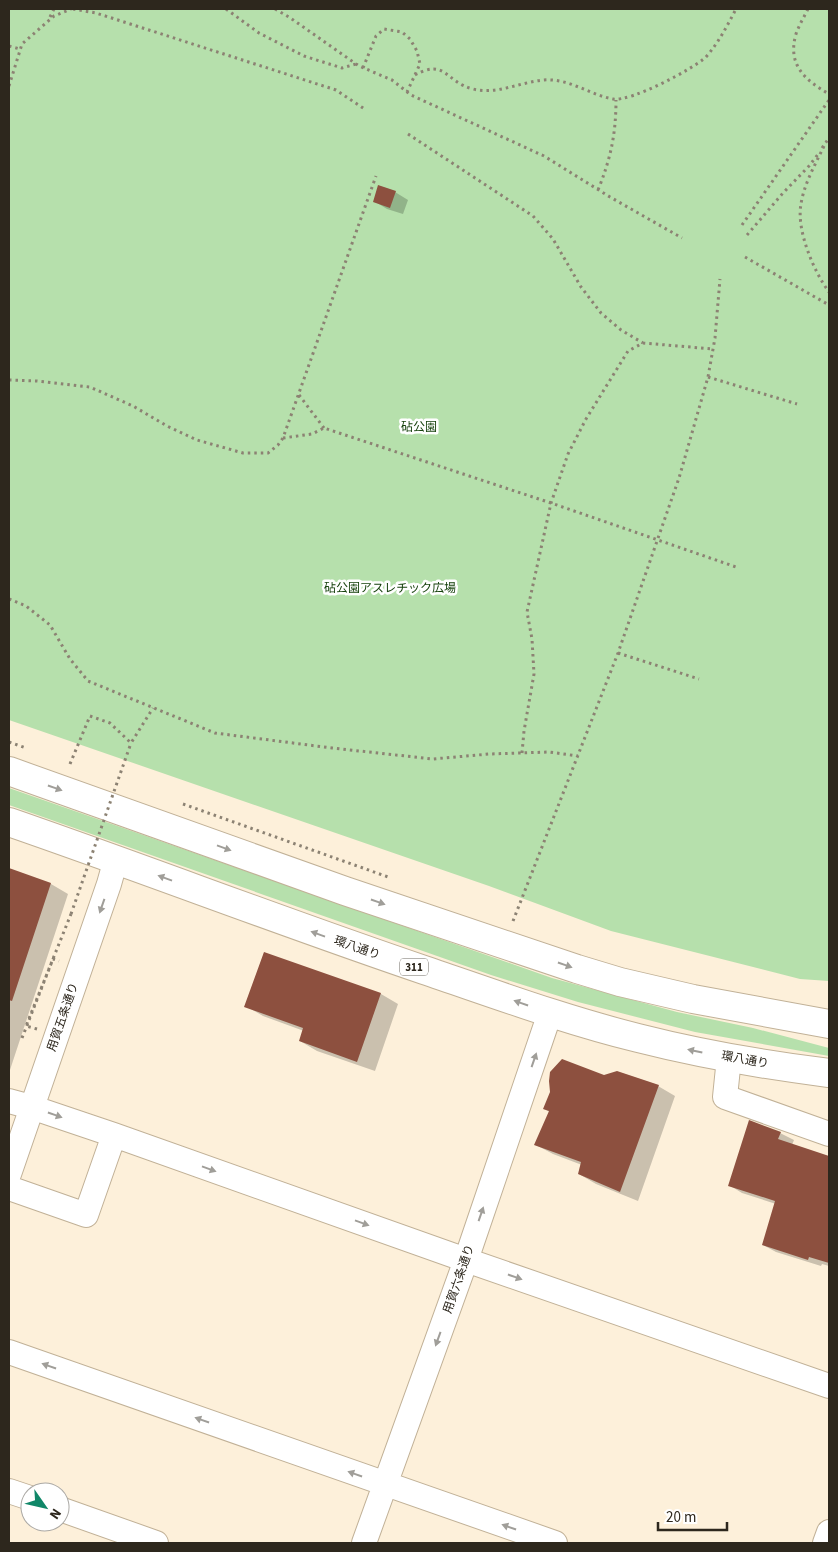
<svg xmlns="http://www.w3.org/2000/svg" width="838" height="1552" font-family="'Source Sans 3','Noto Sans JP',sans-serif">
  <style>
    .green { fill: #b6e0ac }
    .shadow { fill: #0003 }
    .building { fill: #8d503f }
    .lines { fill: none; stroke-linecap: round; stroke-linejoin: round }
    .minor-casing { stroke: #c1b197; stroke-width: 26 }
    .major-casing { stroke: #c1b197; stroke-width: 30 }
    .path { stroke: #8c8273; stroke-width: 3; stroke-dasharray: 2.5 4; stroke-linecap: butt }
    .minor { stroke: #fff; stroke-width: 24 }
    .major { stroke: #fff; stroke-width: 28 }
    .path-bridge { stroke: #8c8273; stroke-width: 3; stroke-dasharray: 2.5 4; stroke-linecap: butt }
    .oneway { fill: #a09e99 }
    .labels { text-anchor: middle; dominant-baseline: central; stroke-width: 5; stroke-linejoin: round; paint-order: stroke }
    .shield { fill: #fff; stroke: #6c6861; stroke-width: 1 }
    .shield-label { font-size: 11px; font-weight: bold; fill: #2d271d }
    .park-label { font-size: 12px; fill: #16410c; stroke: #fff }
    .street-label { font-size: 12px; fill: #2d271d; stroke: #fff }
  </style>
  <rect width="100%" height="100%" fill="#fdf0da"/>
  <path class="green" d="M9,9H829V981L800,979L611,931L489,886L9,720Z
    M9,788L552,978L677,1012L753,1028L829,1048V1056L695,1032L578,1002L491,975L9,805Z"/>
  <path class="shadow" d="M395,192L408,200L403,214L387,209L374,201Z
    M9,870L51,884L68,894L9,1073Z
    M264,953L381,994L398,1004L375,1071L317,1051L300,1041L304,1031L263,1016L246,1006Z
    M604,1076L658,1086L675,1096L638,1201L596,1184L579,1174L582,1165L553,1154L536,1145L550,1112L544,1109Z
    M780,1133L794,1140L792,1145L829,1157V1266L822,1264L821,1266L776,1252L763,1245L776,1204L742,1193L729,1185Z"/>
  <path class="building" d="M378,185L396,191L390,208L373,202Z
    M9,868L51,883L12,1001L9,1000Z
    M264,952L381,993L357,1062L299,1041L303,1028L244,1007Z
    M562,1059L604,1075L617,1071L659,1085L620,1192L578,1174L581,1162L534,1145L549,1111L543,1109L550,1092L549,1081L550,1072Z
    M749,1120L781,1132L778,1139L829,1156V1263L809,1257L808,1260L762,1245L775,1201L728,1186Z"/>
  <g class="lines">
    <g class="minor-casing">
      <path id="minor" d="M729,1058L725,1097L829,1134
        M9,1101L31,1107L114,1135L466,1260L829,1386
        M9,1174L109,884L116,859
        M9,1188L86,1215L114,1135
        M9,1352L555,1543
        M9,1491L30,1498
        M60,1509L156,1543
        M364,1543L466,1260L550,1013
        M825,1543L829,1532"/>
    </g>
    <g class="major-casing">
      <path id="major" d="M9,771L345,891L577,969L620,982L693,999L829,1024
        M9,822C148,870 285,923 424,970C495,994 565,1020 638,1038C701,1054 765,1065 829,1073"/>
    </g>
    <path class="path" d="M73,9L96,13L336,90L366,110
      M226,9L259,33L304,56L342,68L356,64
      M275,9L289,17L359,66L392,80L411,95L544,156L610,197L682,238
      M808,9C804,17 799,25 796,34C787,65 805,80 829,94
      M50,17L54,9
      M9,46L20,49
      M363,68L376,36L384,29L402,32L410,39L417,51L420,64L407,92
      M415,75C446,58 445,82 473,89C497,95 520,82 544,80C569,78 590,95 613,99C631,102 693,69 706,57C719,42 727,26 736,9
      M9,86L22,44L54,16L71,9
      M408,134L533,216L553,239L581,287L601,313L621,330L643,343
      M824,146C815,165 804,184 801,204C796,230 814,272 829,292
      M822,148L829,138
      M598,190C611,158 616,133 616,100
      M742,225L829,100
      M747,235L783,193L809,166L819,153
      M745,257L829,305
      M708,377L797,404
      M9,380L37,381L90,387L133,406L167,426L197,440L243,453H268L278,445L283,438L376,176
      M299,395L324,428
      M283,438L312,434L324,428L551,503L739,568
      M9,599L26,606L50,625L70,659L88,681L215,733L332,748L433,759L489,754L549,752L578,756
      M618,653L699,679
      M9,742L26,748
      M522,753L524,731L534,674L532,639L527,612L551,503L568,454L586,419L628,351L643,343L713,349
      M70,764L90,716L110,723L131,743L153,708
      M183,804L391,878
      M513,921L618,653L679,478L708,377L715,338L720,279
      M37,1029L26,1026L71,914
      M22,1038L53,959L59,961"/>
    <use href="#minor" class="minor"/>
    <use href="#major" class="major"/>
    <path class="path-bridge" d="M71,914L131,743"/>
  </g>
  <defs><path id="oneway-solid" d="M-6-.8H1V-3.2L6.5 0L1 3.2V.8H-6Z" transform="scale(1.25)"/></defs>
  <g class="oneway">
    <use href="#oneway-solid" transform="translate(55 788) rotate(19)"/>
    <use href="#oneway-solid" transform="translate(224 848) rotate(20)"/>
    <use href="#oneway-solid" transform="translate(165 878) rotate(-160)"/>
    <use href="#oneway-solid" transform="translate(378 902) rotate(19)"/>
    <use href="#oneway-solid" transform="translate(102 906) rotate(109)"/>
    <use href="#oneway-solid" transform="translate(318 934) rotate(-160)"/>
    <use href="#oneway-solid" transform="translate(565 965) rotate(19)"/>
    <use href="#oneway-solid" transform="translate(521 1003) rotate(-161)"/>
    <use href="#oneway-solid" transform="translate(695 1051) rotate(-168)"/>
    <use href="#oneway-solid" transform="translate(534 1060) rotate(-71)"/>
    <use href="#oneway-solid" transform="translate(55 1115) rotate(19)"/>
    <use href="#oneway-solid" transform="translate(209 1169) rotate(20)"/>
    <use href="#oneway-solid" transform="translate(481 1214) rotate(-71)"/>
    <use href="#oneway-solid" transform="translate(362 1223) rotate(20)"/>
    <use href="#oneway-solid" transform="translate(515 1277) rotate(19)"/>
    <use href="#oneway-solid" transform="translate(438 1339) rotate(110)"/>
    <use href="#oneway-solid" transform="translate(49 1366) rotate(-161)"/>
    <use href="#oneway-solid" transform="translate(202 1420) rotate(-161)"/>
    <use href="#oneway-solid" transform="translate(355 1474) rotate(-161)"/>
    <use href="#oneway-solid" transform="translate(509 1527) rotate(-161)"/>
  </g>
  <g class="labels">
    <rect class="shield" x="400" y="958.5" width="28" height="17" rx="4"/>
    <g class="shield-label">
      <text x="414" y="967">311</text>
    </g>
    <g class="park-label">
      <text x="419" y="427">砧公園</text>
      <text x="390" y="588">砧公園アスレチック広場</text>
    </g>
    <g class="street-label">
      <text transform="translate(357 948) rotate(19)">環八通り</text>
      <text transform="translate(63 1017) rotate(-71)">用賀五条通り</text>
      <text transform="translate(745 1060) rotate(10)">環八通り</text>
      <text transform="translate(459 1279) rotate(-71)">用賀六条通り</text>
    </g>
  </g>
  <rect width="838" height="1552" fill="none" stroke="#2d271d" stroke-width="20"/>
  <g transform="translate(45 1507) rotate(124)"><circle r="24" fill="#ffffff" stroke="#aba9a5"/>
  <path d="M0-4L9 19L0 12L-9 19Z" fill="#108768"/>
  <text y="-8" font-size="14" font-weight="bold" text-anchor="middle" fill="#2d271d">N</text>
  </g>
  <path d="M658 1522v8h69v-8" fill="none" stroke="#2d271d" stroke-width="2.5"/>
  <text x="666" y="1522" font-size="15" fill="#2d271d" stroke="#ffffff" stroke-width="4" paint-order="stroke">20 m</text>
</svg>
